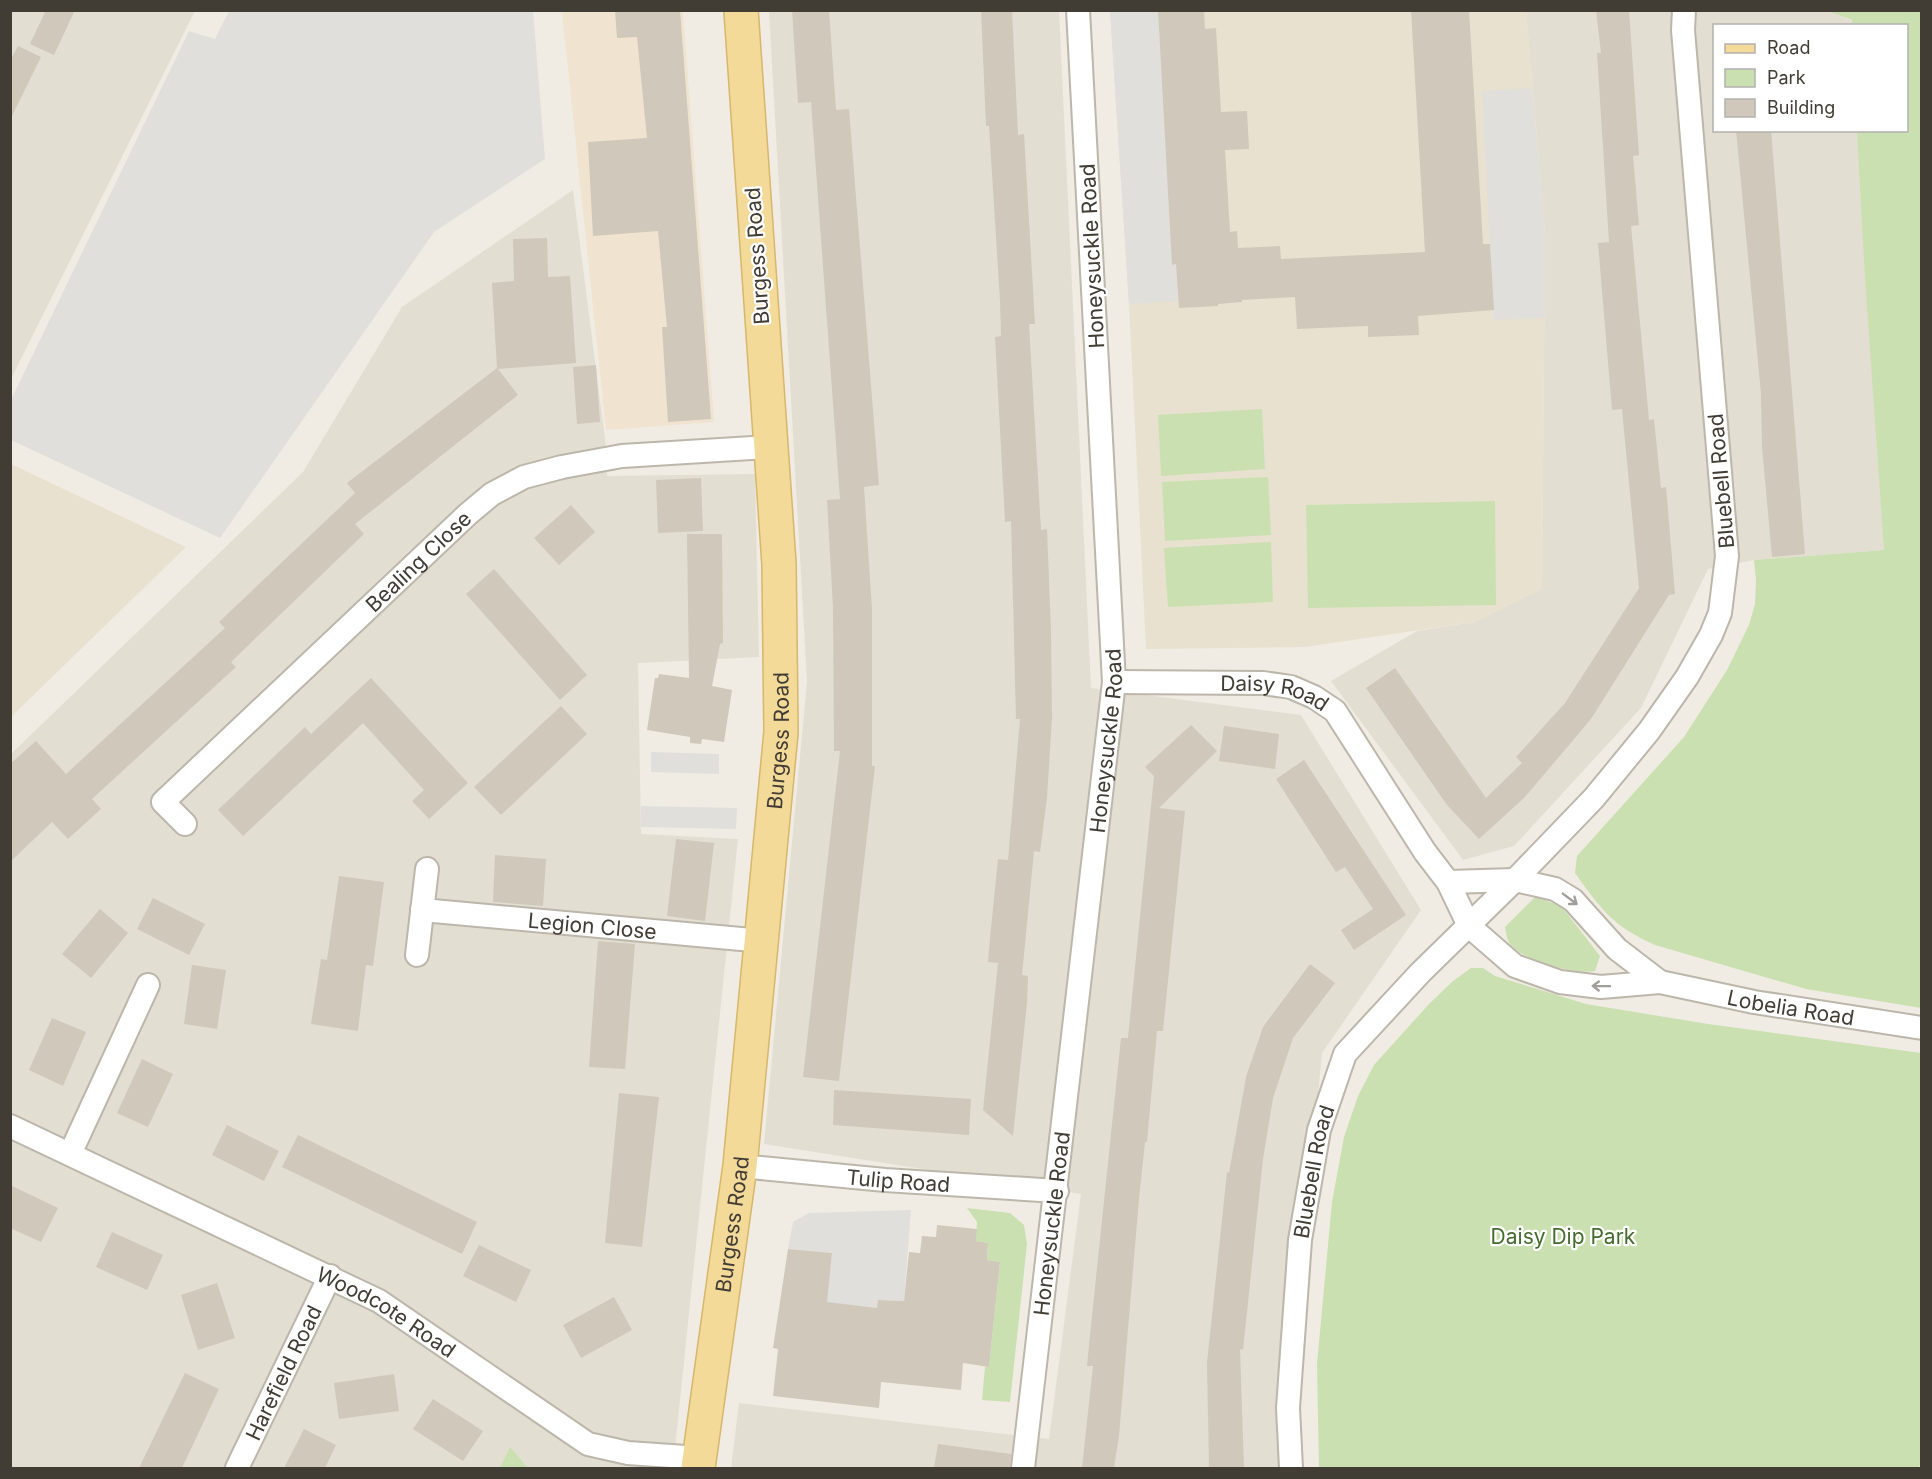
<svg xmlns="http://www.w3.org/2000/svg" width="1932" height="1479" font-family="Inter,sans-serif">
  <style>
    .residential { fill: #e3ded2 }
    .commercial { fill: #f0e3d0 }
    .education { fill: #e8e1cf }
    .green { fill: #cae0b0 }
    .parking { fill: #e1dfdb }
    .building { fill: #d0c8ba }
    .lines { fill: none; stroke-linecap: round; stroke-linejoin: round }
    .street-casing { stroke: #bdb6aa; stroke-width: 26 }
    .primary-casing { stroke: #d6b76b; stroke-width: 36 }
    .street { stroke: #fff; stroke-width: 22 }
    .primary { stroke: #f3da99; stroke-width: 33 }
    .oneway { stroke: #a09e9a }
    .labels { text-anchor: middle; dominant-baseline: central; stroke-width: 4.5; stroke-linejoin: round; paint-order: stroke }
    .street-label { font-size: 21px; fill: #413c34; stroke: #fff }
    .park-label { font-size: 21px; fill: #456c2e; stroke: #fff }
  </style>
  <rect width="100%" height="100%" fill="#f0ece3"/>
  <path class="residential" d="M1828,10L1852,21V25L1714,26V130L1859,131L1884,550L1754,560L1708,569L1641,708L1514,846L1463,860L1331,681L1417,631L1474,622L1542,588L1545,234L1526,11Z
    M10,11H195L11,379H10Z
    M769,11H1059L1091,688L1301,715L1421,910L1322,1053L1283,1468H731L739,1403L1049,1439L1081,1194L764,1144L807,681Z
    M573,190L606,447L607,476L755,474L759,657L638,663L641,834L738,839L673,1468H11V754L303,472L402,307Z"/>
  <path class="commercial" d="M562,11H683L714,422L606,430Z"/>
  <path class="education" d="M1110,11H1526L1545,234L1542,588L1474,622L1305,647L1146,649L1129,304Z
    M11,464L186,547L11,717Z"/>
  <path class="green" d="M1828,11H1921V1008L1806,989L1655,945C1611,925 1602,910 1575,873L1577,856L1684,737L1727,670L1749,625L1755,604L1756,580L1754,560L1884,550L1865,278L1857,131L1906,130V26L1852,25V20Z
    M1262,409L1265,469L1161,476L1158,415Z
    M1268,477L1271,535L1165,541L1162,482Z
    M1495,501L1496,605L1308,608L1306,505Z
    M1271,542L1273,602L1168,607L1164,548Z
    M1536,896L1562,907L1600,956L1595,971C1574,975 1525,961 1511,945C1507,941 1506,933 1505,927Z
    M1471,968H1483L1495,976L1586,1004L1708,1024L1921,1053L1922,1462L1918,1468H1319L1317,1364L1332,1202L1344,1137L1358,1096L1374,1065L1429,1004L1453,981Z
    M967,1208L1010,1213L1024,1225L1027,1244L1010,1402L982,1400L985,1367H989L1000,1262L987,1260L988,1243L976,1241L977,1222Z
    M510,1447L528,1468H500Z"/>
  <path class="parking" d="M229,11H533L545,159L434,232L220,538L11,440L10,402L189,31L215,39Z
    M1110,11H1158L1173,264H1176L1178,301L1129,304Z
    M1532,88L1545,234V318L1494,320L1482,91Z
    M651,752L719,754V774L651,772Z
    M641,806L737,808L736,829L641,827Z
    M911,1210L904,1301L879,1300L877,1308L820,1302L830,1271L832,1253L788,1249L793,1222L809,1213Z"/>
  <path class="building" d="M46,10H75L54,55L30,44Z
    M615,10H680L711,419L668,422L662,327H667L658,231L593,236L588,142L647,138L637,37L617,38Z
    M792,10H829L836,110L849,109L879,485L864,487L872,609V766H875L839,1081L803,1077L840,751H834L833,608L827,500L840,499L811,102L798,103Z
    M981,10H1012L1018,135L1024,134L1035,324H1029L1041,530L1047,529L1051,631L1052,718L1047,798L1040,852L1034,851L1022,975L1028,976L1027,1003L1013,1136L983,1110L998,963L988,962L990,938L998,859L1008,860L1020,719H1016L1011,521L1005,522L995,337L1001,336L1000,301L989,126H986Z
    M1158,10H1204L1205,29L1216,28L1221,112L1247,111L1249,149L1225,150L1230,232L1237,231L1238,248L1280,246L1281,259L1425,252L1411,10H1469L1483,244H1490L1494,310L1418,316L1419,335L1368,337V326L1297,329L1295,297L1242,300V302L1218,304V306L1179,308L1176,264L1172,265Z
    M1596,10H1629L1639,155L1633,156L1639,225L1631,226L1649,420L1654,419L1661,488L1666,487L1675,594L1669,595L1591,719L1525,797L1479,839L1447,805L1366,688L1395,668L1486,798L1522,763L1516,757L1565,703L1639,588L1622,409L1612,410L1598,243L1609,242L1597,53H1601Z
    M18,46L41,57L10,120V61Z
    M1736,130H1771L1805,554L1772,557L1762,447L1761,394Z
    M547,238L548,277L570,276L576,363L498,369L518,395L355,524L364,534L231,662L236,667L92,799L101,809L68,839L52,822L10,862V764L36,741L66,774L225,628L219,622L355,493L347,483L497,368L492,283L514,281L513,239Z
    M596,365L600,422L577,424L573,367Z
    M701,478L703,531L658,533L656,480Z
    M571,505L595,532L559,565L534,538Z
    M687,534H722L723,643L720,644L712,686L732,690L724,742L702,739L701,744L690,743V737L647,730L655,678H658L659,674L689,678Z
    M494,569L587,675L560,700L466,594Z
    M371,678L468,783L429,819L412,801L424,790L363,723L243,836L218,810L305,727L311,734Z
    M561,706L587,734L501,815L474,787Z
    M1191,725L1217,751L1159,808L1185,811L1163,1031H1157L1147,1142H1145L1139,1199L1119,1436L1114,1468H1082L1093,1366H1087L1089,1345L1121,1038H1128L1154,776L1145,767Z
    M1224,726L1279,734L1275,769L1219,761Z
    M1304,760L1406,915L1354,950L1341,930L1373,909L1345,867L1336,872L1276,779Z
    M676,839L714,843L705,921L667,916Z
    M495,855L546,859L543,906L493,902Z
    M339,876L384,882L373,966L366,965L358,1031L311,1024L321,959L327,960Z
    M153,898L205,924L189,955L137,929Z
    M100,909L128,933L91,978L62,954Z
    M598,941L635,944L625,1069L589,1067Z
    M1310,964L1335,983L1293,1038L1273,1098L1263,1159L1243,1350L1240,1349L1244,1468H1209L1207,1363L1227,1172L1229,1173L1246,1077L1263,1027Z
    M192,965L226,970L217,1029L184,1024Z
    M52,1018L86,1032L63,1086L29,1070Z
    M142,1059L173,1074L148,1127L117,1113Z
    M834,1090L971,1099L969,1135L833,1125Z
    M619,1093L659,1097L642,1247L605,1243Z
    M227,1125L279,1151L264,1181L212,1155Z
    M298,1135L477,1222L462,1254L282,1167Z
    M10,1185L58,1208L41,1242L10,1228Z
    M937,1225L977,1229L976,1241L988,1243L987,1260L1000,1262L989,1367L963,1363L961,1390L881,1382L879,1408L773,1396L778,1349L773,1348L788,1249L832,1253L827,1302L877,1308L878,1300L904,1301L909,1252L920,1253L922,1236L936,1237Z
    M112,1232L163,1255L147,1290L96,1267Z
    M479,1245L531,1270L516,1302L463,1276Z
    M217,1283L235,1338L198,1350L181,1295Z
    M614,1297L632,1330L581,1358L563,1325Z
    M185,1373L219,1389L190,1451L182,1468H139Z
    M394,1374L399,1411L339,1419L334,1383Z
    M433,1399L483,1431L463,1461L413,1429Z
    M304,1429L336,1445L325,1468H284Z
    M938,1444L1011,1454L1010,1468H934Z"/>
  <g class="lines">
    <g class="street-casing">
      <g id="street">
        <path id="s1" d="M1114,682L1263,683L1291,687L1314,697L1335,711L1425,852L1448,882L1469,926L1515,966L1560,982L1601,987L1660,982L1754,1002L1922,1028"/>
        <path id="s2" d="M185,824L163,802L468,514L492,494L524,477L562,467L622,456L769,447"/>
        <path d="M1448,882L1515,880L1555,889L1573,900L1617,949L1660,982"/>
        <path id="s3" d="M422,910L763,941"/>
        <path d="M417,955L427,869"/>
        <path id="s4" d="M10,1126L379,1301L588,1444L628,1453L700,1458"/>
        <path d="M70,1154L148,985"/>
        <path id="s5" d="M740,1166L885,1180L1057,1191"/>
        <path id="s6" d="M237,1468L330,1276"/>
        <path id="s7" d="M1023,1468L1114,682L1078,10"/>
        <path id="s8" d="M1291,1468L1288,1408L1300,1240L1319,1130L1345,1054L1420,973L1515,880L1594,798L1649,731L1687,677L1711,635L1720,613L1727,556L1683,30L1684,10"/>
      </g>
    </g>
    <g class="primary-casing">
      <g id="primary">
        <path id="s9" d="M698,1468L740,1166L781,732L779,564L741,10"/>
      </g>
    </g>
    <use href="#street" class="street"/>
    <use href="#primary" class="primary"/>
  </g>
  <defs><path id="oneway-shaft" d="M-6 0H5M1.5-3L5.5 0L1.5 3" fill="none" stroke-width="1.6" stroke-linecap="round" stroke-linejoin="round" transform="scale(1.5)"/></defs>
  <g class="oneway">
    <use href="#oneway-shaft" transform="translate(1570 899) rotate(37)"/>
    <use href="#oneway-shaft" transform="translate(1601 986) rotate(-179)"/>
  </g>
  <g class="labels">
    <g class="street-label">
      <text transform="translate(757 256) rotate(-94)">Burgess Road</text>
      <text transform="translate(1092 256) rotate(-93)">Honeysuckle Road</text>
      <text transform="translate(1721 481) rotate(-95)">Bluebell Road</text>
      <text stroke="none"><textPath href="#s2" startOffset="382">Bealing Close</textPath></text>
      <text stroke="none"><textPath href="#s1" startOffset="162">Daisy Road</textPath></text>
      <text stroke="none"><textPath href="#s9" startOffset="732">Burgess Road</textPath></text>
      <text stroke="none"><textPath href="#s7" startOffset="732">Honeysuckle Road</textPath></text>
      <text stroke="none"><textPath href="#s3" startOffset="171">Legion Close</textPath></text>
      <text stroke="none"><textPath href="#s1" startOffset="824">Lobelia Road</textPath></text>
      <text stroke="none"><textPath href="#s8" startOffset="298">Bluebell Road</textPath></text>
      <text stroke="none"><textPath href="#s5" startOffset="159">Tulip Road</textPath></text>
      <text stroke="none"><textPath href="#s7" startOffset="246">Honeysuckle Road</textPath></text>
      <text stroke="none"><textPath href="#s9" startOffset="246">Burgess Road</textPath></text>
      <text stroke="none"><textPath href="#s4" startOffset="420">Woodcote Road</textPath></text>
      <text stroke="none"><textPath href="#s6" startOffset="106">Harefield Road</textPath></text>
    </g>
    <g class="park-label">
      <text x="1563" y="1236">Daisy Dip Park</text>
    </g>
  </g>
  <rect width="1932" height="1479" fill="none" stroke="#413c34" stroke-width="24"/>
  <rect x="1713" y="24" width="195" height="108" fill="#ffffff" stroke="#b3b1ae" stroke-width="1.5"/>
  <rect x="1725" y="44" width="30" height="9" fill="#f3da99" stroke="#b3b1ae" stroke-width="1.5"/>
  <text x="1767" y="54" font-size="18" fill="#413c34">Road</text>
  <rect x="1725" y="69" width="30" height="18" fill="#cae0b0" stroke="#b3b1ae" stroke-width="1.5"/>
  <text x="1767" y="84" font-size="18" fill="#413c34">Park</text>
  <rect x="1725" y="99" width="30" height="18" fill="#d0c8ba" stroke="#b3b1ae" stroke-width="1.5"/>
  <text x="1767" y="114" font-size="18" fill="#413c34">Building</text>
</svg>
